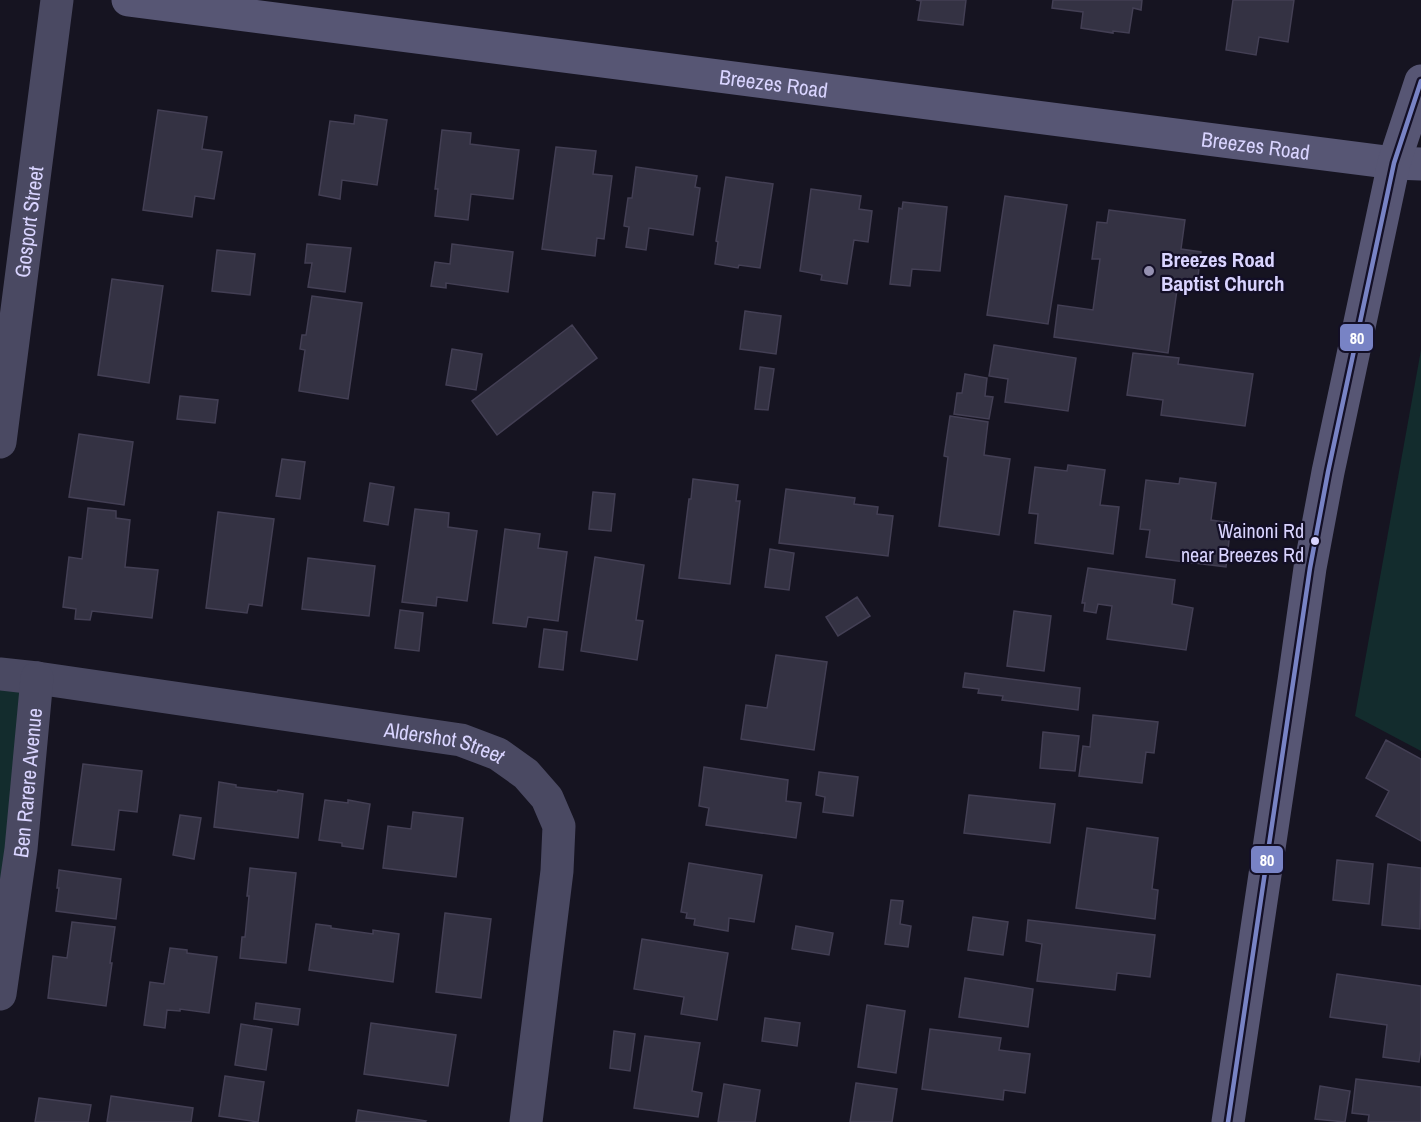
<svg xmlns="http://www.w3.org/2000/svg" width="1421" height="1122" font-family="'Archivo Narrow',sans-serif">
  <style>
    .green { fill: #132c2d }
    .building { fill: #343243; stroke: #433f54; stroke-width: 1.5 }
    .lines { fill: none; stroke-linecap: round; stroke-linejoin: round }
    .street { stroke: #4a4962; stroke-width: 33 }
    .secondary { stroke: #575674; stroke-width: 33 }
    .bus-1-casing { stroke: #130f26; stroke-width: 9 }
    .bus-1 { stroke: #7883c5; stroke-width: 4.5 }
    .poi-dot { fill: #9591b1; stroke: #130f26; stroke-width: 2 }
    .bus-dot { fill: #d9d4ff; stroke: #130f26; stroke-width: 2 }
    .labels { text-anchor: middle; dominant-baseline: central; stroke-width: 4.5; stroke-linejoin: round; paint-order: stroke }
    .bus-label { font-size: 20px; fill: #d9d4ff; stroke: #130f26; text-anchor: end }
    .street-label { font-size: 21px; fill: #d9d4ff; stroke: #130f26 }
    .poi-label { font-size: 21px; font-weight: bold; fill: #d9d4ff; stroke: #130f26; text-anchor: start }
    .line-badge { stroke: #130f26; stroke-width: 2 }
    .badge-label { font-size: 16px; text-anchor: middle; font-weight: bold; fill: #fff }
  </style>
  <rect width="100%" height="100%" fill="#161421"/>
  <path class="green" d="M1421,350V751L1355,716Z
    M0,674L37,678L0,966Z"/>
  <path class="building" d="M916,0H966L963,25L918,20L921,1Z
    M1053,0H1142L1141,10L1133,8L1129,33L1113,31V33L1081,28L1083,12L1052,8Z
    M1233,0H1294L1288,42L1259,37L1256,55L1226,50Z
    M158,110L207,117L202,149L222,152L214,199L195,196L192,217L143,210Z
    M355,115L387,120L377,185L342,180L340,199L319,195L330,121L354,124Z
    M442,130L471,133L470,144L519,150L513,199L471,194L468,220L435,216L438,189H435Z
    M556,147L596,151L593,174L612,176L604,239L597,238L595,256L542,249Z
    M636,167L697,176L695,187L700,188L693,235L649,228L646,250L626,247L629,227L624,226L628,198H632Z
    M726,177L773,184L760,268L739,265L738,268L715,264L718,242L716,241Z
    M811,189L861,196L859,209L872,211L868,242L854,240L847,284L821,280L822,275L800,271Z
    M1005,196L1067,205L1048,324L987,315Z
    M903,202L947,207L940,271L912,269L910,286L890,284L899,208L902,209Z
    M1109,210L1185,220L1181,249L1201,252L1197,285L1178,283L1168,353L1054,337L1058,305L1093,310L1100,259H1092L1097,222L1107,223Z
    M307,244L351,248L345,292L308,287L312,263H305Z
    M452,244L513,252L508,292L446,283V288L431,286L435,262L450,264Z
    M217,250L255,254L250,295L212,291Z
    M112,279L163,286L149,383L98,375Z
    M312,296L362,303L348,399L299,391L305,350L300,349L302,335H306Z
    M745,311L781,316L776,354L740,349Z
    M572,325L597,358L497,435L472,401Z
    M994,345L1076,358L1068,411L1005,402L1008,379L989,376Z
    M452,349L482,354L476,390L446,385Z
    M1133,353L1179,358L1178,364L1253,374L1245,426L1161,415L1163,400L1127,395Z
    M760,367L774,369L768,410L755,409Z
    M965,374L987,378L985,396L993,397L989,419L954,414L957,393H962Z
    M180,396L218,400L215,423L177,419Z
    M950,416L988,422L984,455L1010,459L999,535L939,526L948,457L944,456Z
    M79,434L133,442L124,505L69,497Z
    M282,459L305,462L300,499L276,496Z
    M1068,465L1105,470L1100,505L1119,507L1113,554L1035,543L1038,514L1029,513L1035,467L1067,471Z
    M1180,478L1216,483L1211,520L1231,523L1226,567L1146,557L1150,530L1140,529L1146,480L1179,484Z
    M693,479L738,485L736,501H740L730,584L679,578L689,499H691Z
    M370,483L394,487L388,525L364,521Z
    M786,489L855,498L854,504L878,507L877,514L893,516L888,556L779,543Z
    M593,492L615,494L611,531L589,529Z
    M88,508L116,511V518L130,520L125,567L158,570L152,618L92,611L90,620L75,619L76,609L63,607L69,557L82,559Z
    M415,509L449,513L448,527L477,531L467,601L437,597L436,606L402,602Z
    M218,512L274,519L262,606L249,604L247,613L206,608Z
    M505,529L540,534L538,548L567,552L558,621L528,617L526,627L493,623Z
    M770,549L794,553L789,590L765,587Z
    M595,557L644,565L636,620L643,621L637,660L581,651Z
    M308,558L375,566L369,616L302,609Z
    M1088,568L1175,580L1172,604L1193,608L1186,650L1107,639L1112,606L1098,604L1096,613L1084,611L1085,603H1082Z
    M857,597L870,616L838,636L826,617Z
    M400,610L423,613L419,651L395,648Z
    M1014,611L1051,616L1044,671L1007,666Z
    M544,629L567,632L563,670L539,667Z
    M776,655L827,662L814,750L741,739L746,705L767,708Z
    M965,673L1080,688L1078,710L1002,700L1003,696L978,693L979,689L963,687Z
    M1093,715L1158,722L1154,753L1146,752L1142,783L1079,776L1083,746L1090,747Z
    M1043,732L1079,736L1075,771L1040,768Z
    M1386,740L1421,759V841L1376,816L1389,791L1366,778Z
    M83,764L142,771L137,812L119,810L114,850L72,845Z
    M704,767L788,780L786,801L801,803L796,838L706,825L709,808L699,806Z
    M819,772L858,777L853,816L823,812L825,797L816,795Z
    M219,782L236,785V787L277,792L278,790L303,794L298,838L214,827Z
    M969,795L1055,804L1050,843L964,833Z
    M325,800L348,803V800L370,804L363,849L342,846V843L319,840Z
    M413,812L463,818L456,877L383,868L388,826L411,829Z
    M180,815L201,818L194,859L173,855Z
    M1087,828L1158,838L1152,889L1158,890L1155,919L1076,908Z
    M1337,860L1373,864L1369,904L1333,900Z
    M689,863L762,875L754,922L729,918L728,931L694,925L695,919L686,918L687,913L681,912Z
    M1388,864L1421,868L1420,929L1382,925Z
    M250,868L296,873L286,963L240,958L242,937H245L249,896H247Z
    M59,870L121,879L116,919L56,911L59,888H57Z
    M891,900L903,901L900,924L911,926L908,947L885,944Z
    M445,913L491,919L481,998L436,992Z
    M973,917L1008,922L1003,955L968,950Z
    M1028,920L1155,935L1150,977L1117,973L1115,990L1037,981L1042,944L1026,941Z
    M72,922L115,927L110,963H112L106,1006L48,998L53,956L67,958Z
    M316,924L331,926V928L373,934V930L399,934L393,982L309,970Z
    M796,926L833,933L829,955L792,949Z
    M642,939L728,953L717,1020L681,1014L684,997L634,989Z
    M170,948L187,950V953L217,957L209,1013L180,1009V1011L167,1010L165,1028L144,1025L150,982L164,984Z
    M1337,974L1421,986V1049L1419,1062L1383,1057L1387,1025L1330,1017Z
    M965,978L1033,989L1028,1027L959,1017Z
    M256,1003L300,1009L298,1025L254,1019Z
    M867,1005L905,1011L896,1073L858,1067Z
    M765,1018L800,1023L797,1046L762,1041Z
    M371,1023L456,1035L448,1086L364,1074Z
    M241,1024L272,1029L266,1070L235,1065Z
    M930,1029L1001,1038L999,1050L1030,1054L1025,1093L1004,1090L1003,1100L922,1089Z
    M614,1031L635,1034L630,1071L610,1068Z
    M645,1036L700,1043L692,1091L702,1093L698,1117L634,1108Z
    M225,1076L264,1082L258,1122L219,1116Z
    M1356,1079L1421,1087V1122H1368L1369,1115L1352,1113Z
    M856,1083L897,1089L892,1122H850Z
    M724,1084L760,1090L755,1122H718Z
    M1320,1086L1350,1091L1345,1122L1315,1119Z
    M111,1096L193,1108L191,1122H107Z
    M39,1098L91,1105L88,1122H35Z
    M358,1110L426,1121L425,1122H356Z"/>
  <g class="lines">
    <g class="street">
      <path id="s1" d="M0,442L57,0"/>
      <path id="s2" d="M0,674L37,678L461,740L498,754L526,774L547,798L559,826L557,871L526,1122"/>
      <path id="s3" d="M0,994L21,849L37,678"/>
    </g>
    <g class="secondary">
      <path id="s4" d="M128,0L1394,163L1421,164"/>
      <path d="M1228,1122L1294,681L1310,568L1328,472L1394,163L1421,81"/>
    </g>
    <g class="bus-1-casing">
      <path id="bus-1" d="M1228,1122L1310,568L1328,472L1394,163L1421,81"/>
    </g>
    <use href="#bus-1" class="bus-1"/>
  </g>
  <circle class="poi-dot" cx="1149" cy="271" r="6"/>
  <circle class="bus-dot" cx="1315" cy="541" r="5"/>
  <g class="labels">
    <g class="bus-label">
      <text x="1304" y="530">Wainoni Rd<tspan x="1304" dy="24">near Breezes Rd</tspan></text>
    </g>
    <g class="street-label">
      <text stroke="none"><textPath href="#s4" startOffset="651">Breezes Road</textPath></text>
      <text stroke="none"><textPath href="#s4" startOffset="1137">Breezes Road</textPath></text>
      <text stroke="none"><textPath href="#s1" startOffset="222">Gosport Street</textPath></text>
      <text stroke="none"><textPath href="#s2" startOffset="450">Aldershot Street</textPath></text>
      <text stroke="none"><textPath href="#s3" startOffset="213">Ben Rarere Avenue</textPath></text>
    </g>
    <g class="poi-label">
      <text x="1161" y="259">Breezes Road<tspan x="1161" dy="24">Baptist Church</tspan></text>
    </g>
  </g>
  <g class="line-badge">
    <rect x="1339" y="323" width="35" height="29" rx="6" fill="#7883c5"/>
    <rect x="1250" y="845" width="34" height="29" rx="6" fill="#7883c5"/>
  </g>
  <g class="badge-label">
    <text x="1357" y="344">80</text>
    <text x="1267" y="866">80</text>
  </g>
</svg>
